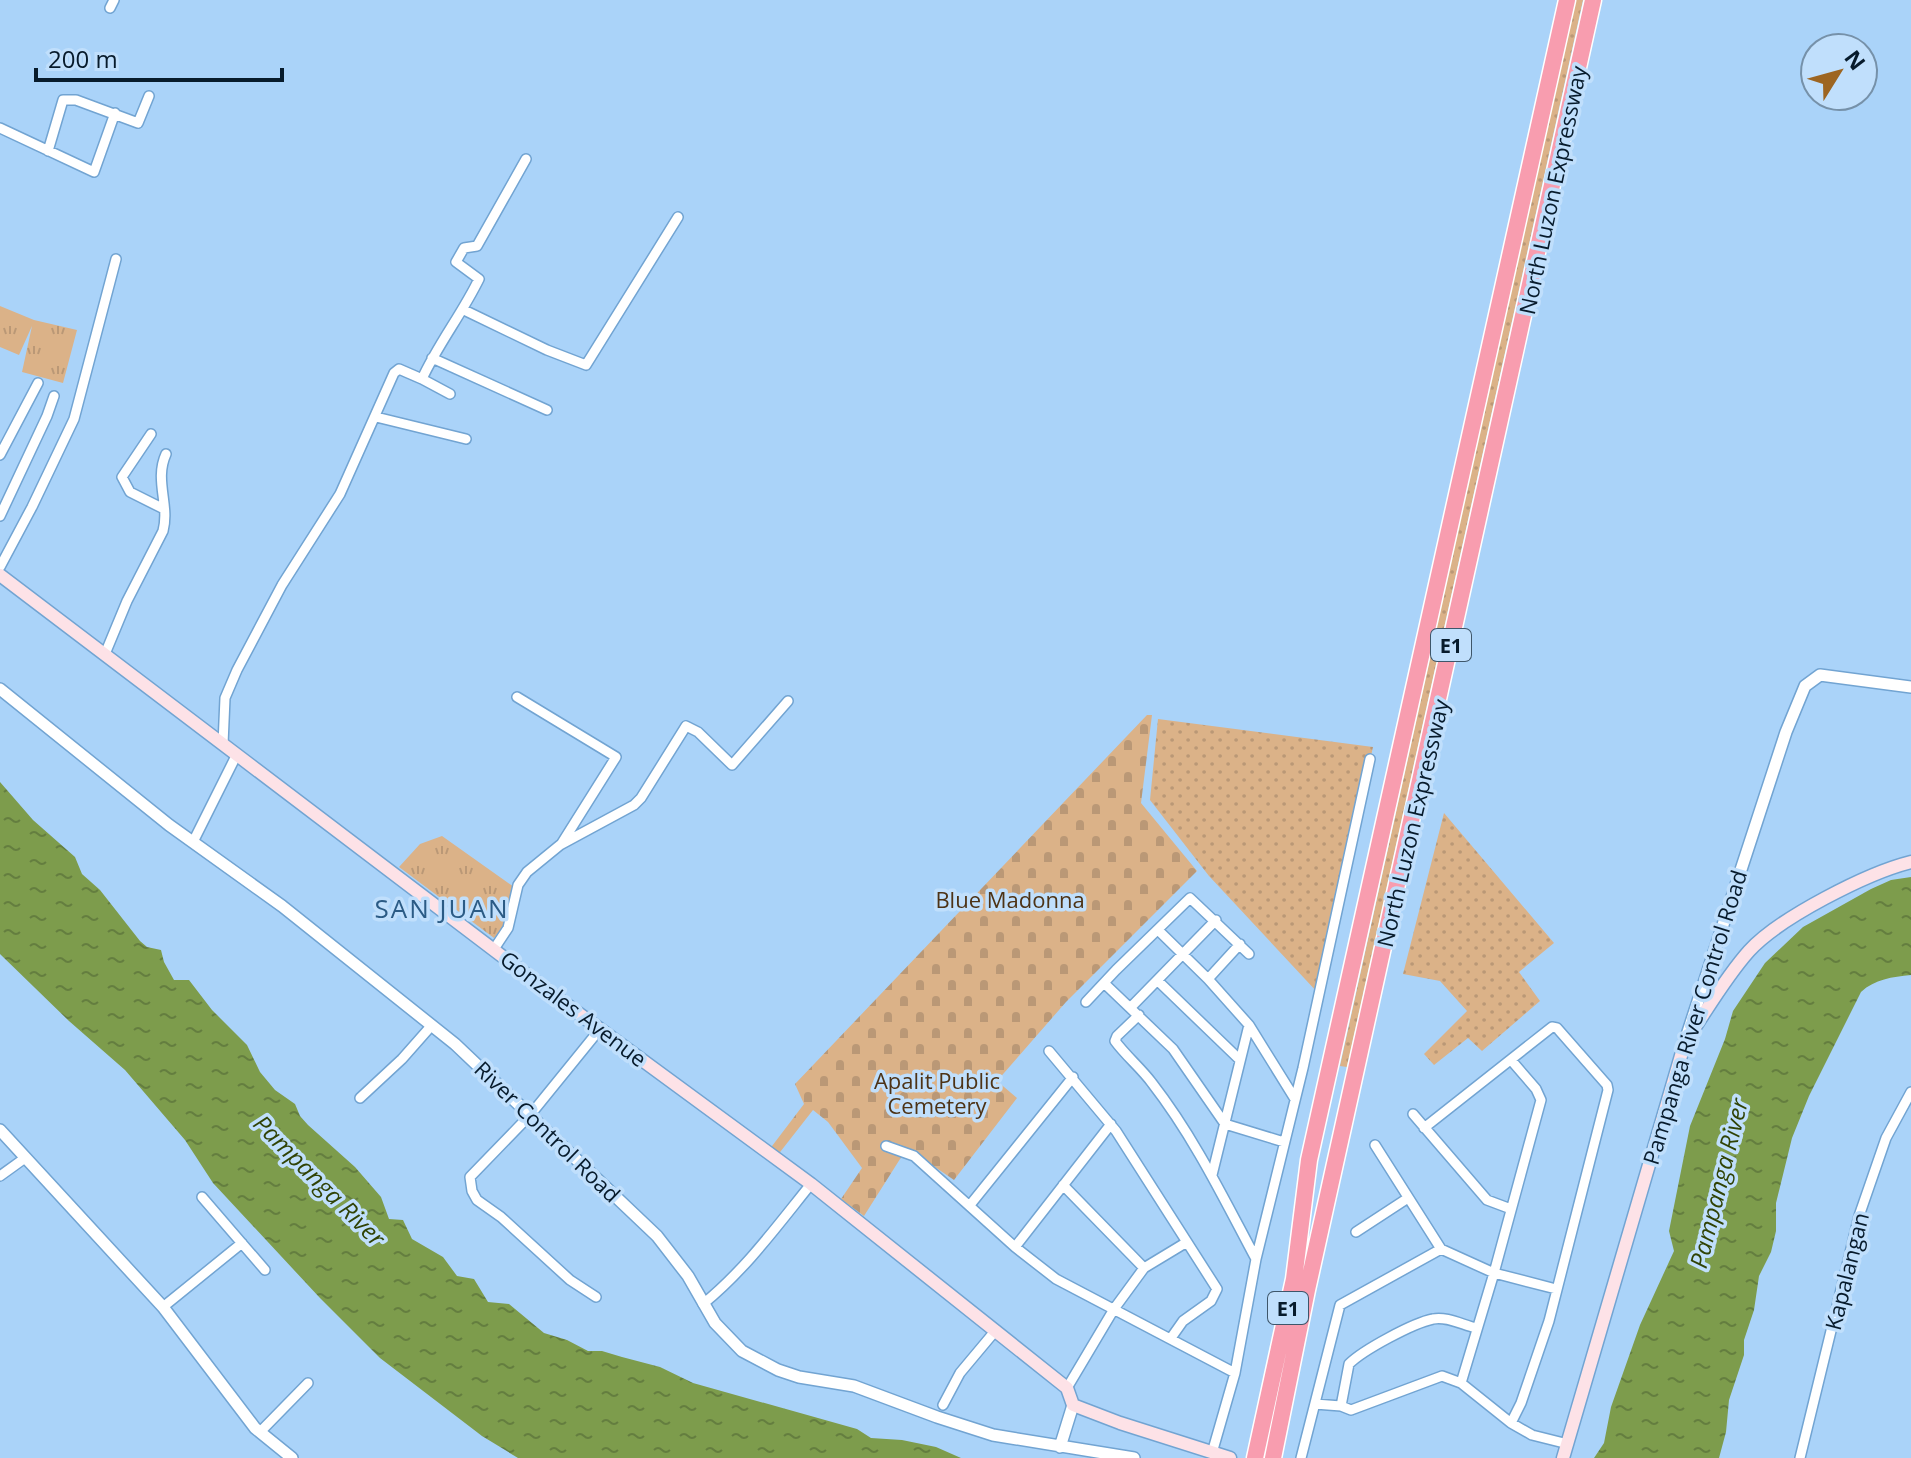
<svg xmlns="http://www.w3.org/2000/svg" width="1911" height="1458" font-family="'Open Sans',sans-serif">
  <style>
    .grass { fill: url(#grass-dots) }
    .cemetery { fill: url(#cemetery-stones) }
    .park { fill: url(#park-tufts) }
    .water { fill: url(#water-ripples) }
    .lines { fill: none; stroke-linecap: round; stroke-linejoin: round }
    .minor-casing { stroke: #72a4d2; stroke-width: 12 }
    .tertiary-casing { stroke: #72a4d2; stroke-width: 14 }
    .secondary-casing { stroke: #72a4d2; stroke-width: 15 }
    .motorway-casing { stroke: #fff; stroke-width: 19 }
    .minor { stroke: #fff; stroke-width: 9 }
    .tertiary { stroke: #fff; stroke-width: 11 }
    .secondary { stroke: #fde2e7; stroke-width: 12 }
    .motorway { stroke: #f89daf; stroke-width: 16 }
    .labels { text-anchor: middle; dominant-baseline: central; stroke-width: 7; stroke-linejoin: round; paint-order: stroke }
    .shield { fill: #c0dffc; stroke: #3e566a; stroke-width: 2 }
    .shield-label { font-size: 20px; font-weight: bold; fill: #071b2c }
    .street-label { font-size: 22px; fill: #071b2c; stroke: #c0dffc }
    .park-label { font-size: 22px; fill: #4d3316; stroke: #c0dffc }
    .water-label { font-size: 24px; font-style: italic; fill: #304306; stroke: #c0dffc }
    .quarter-label { font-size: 26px; letter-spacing: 2px; fill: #2b5b85; stroke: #c0dffc }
  </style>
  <defs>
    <pattern id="grass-dots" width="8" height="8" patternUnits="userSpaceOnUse" patternTransform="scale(2)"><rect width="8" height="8" fill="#dbb288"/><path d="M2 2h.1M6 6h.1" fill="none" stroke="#ba9876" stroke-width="1.8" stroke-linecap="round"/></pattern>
    <pattern id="cemetery-stones" width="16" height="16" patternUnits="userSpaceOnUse" patternTransform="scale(2)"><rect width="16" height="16" fill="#dbb288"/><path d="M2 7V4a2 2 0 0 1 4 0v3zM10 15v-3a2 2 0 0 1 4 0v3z" fill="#ba9876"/></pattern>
    <pattern id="park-tufts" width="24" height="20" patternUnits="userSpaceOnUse" patternTransform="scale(2)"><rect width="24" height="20" fill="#dbb288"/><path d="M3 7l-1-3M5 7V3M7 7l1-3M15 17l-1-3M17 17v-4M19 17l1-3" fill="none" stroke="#ba9876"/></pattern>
    <pattern id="water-ripples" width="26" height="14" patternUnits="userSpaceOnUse" patternTransform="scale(2)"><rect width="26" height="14" fill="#7d9c4c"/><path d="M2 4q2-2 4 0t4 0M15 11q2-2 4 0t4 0" fill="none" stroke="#647e3f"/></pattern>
  </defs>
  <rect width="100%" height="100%" fill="#aad3f9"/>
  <path class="grass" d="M1575,0H1583L1347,1067L1340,1066Z
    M1158,719L1373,747L1318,993L1209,876L1150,800Z
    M1444,813L1554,943L1519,972L1540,1001L1482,1051L1468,1038L1434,1065L1424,1054L1467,1011L1440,981L1403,974Z"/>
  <path class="cemetery" d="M1147,715H1152L1141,803L1197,871L1066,1002L997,1081L1017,1098L954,1180L907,1148L864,1216L841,1199L862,1168L828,1122L813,1110L777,1156L769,1150L804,1104L795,1084Z"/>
  <path class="park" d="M0,306L34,320L77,330L63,383L22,372L32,326L19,355L0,347Z
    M442,836L514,887L505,924L494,938L399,867L420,844Z"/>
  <path class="water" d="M0,782L33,820L75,857L82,874L100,890L140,941L147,947L161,950L164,962L174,980H189L212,1010L247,1045L260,1072L275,1090L295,1104L300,1116L308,1125L355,1167L381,1197L389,1219L403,1220L412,1239L443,1257L457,1276L474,1279L488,1302L509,1304L544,1333L567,1340L588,1351H602L622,1357L660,1367L693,1383L857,1429L871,1438L902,1440L936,1447L961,1458H518L482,1436L380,1358L320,1298L213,1183L185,1140L125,1070L69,1021L0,954Z
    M1911,877V975C1892,977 1875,979 1861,992L1809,1096L1792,1138L1776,1203V1231L1771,1252L1759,1276L1754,1310L1744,1340V1355L1729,1400L1726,1432L1719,1458H1594L1604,1443L1611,1407L1640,1325L1674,1251L1669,1231L1690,1126L1725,1039L1733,1011L1765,963L1803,927L1871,889L1891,880Z"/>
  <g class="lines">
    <g class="minor-casing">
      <path id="minor" d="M110,8L114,0
        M0,128L94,172L115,113
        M48,151L63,100H76L138,123L149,96
        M464,310L547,350L586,365L678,217
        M432,358L547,410
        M422,379L450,394
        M376,417L466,439
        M151,434L122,477L130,492L164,509
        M0,455L38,383
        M0,516L47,416L54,396
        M0,567L32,507L74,419L116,259
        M105,654L127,601L163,531C170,505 154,480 166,454
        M517,697L616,757L562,843
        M223,744L225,698L237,670L282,585L340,494L394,373L399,369L422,379C438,344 462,314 479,279L456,262L464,248L477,246L526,159
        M193,842L237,754
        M1158,930L1208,979L1249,1025L1295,1099
        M494,949L508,928L518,885L527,872L560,845L634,805L641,798L686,726L698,732L732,765L788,701
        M1208,979L1240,944
        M1158,981L1240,1060
        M1104,983L1173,1049L1225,1124L1284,1142
        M1086,1002L1116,970L1190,898L1249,954
        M1131,1007L1216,920
        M1139,1015L1117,1036L1115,1041C1126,1056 1141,1068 1152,1083C1194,1137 1224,1199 1256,1259
        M1049,1051L1116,1131L1217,1289L1211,1301L1183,1321L1171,1338
        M360,1098L402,1059L432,1025
        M1413,1114L1487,1200L1511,1209
        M1424,1128L1552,1027L1557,1028L1607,1085L1608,1090L1549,1321L1521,1403L1511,1423L1532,1435L1568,1444
        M1375,1145L1441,1249
        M886,1146L914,1156L1015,1247L1056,1279L1235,1373
        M1212,1175L1249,1025
        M0,1176L25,1158
        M1063,1185L1144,1268
        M202,1197L265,1270
        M970,1205L1073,1077
        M1356,1232L1408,1198
        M1015,1247L1111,1124
        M596,1297L570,1280L501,1217L477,1200L472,1191L470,1177L531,1114L600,1029
        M703,1304C745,1270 777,1226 811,1184
        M163,1307L242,1243
        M1476,1328C1463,1325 1446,1316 1433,1319C1413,1323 1363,1350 1349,1364L1341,1406L1351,1410L1442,1376L1461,1383L1511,1423
        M1461,1383L1494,1273L1541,1100L1536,1089L1511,1060
        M1067,1388L1114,1309L1144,1268L1187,1242
        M1315,1404L1341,1406
        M943,1405L960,1373L996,1330
        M260,1432L308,1383
        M1212,1453L1235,1373L1256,1259L1303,1068L1370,759
        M1301,1458L1340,1305L1441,1249L1494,1273L1556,1289
        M1800,1458L1859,1216L1886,1138L1911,1092"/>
    </g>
    <g class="tertiary-casing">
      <path id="tertiary" d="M0,689L169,825L282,906L455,1044L657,1236L688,1276L715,1323L742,1351L778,1370L799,1377L854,1386L937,1417L993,1435L1134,1458
        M1687,1035L1786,732L1805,686L1820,675L1911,687
        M0,1130L163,1307L255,1428L292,1458
        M1060,1447L1073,1405"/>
    </g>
    <g class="secondary-casing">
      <path id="secondary" d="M0,575L544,988L811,1184L1067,1388L1073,1405L1120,1423L1230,1458
        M1563,1458L1685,1042C1706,1012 1724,979 1749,951C1779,918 1867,873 1911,862"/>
    </g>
    <g class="motorway-casing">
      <path id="motorway" d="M1255,1458L1294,1279L1309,1160L1567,0
        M1273,1458L1307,1290L1593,0"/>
    </g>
    <use href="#minor" class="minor"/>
    <use href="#tertiary" class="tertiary"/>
    <use href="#secondary" class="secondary"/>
    <use href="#motorway" class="motorway"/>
  </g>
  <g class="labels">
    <g class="shield">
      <rect x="1431" y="629" width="40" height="32" rx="6"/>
      <rect x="1268" y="1292" width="40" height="32" rx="6"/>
    </g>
    <g class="shield-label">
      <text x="1451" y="645">E1</text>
      <text x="1288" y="1308">E1</text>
    </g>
    <g class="street-label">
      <text transform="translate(1552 190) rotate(-78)">North Luzon Expressway</text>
      <text transform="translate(1412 823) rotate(-77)">North Luzon Expressway</text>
      <text transform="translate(574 1008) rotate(37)">Gonzales Avenue</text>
      <text transform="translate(1694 1017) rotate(-73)">Pampanga River Control Road</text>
      <text transform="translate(548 1131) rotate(44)">River Control Road</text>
      <text transform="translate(1846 1271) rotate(-76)">Kapalangan</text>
    </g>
    <g class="park-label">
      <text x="1010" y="899">Blue Madonna</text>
      <text x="937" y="1080">Apalit Public<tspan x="937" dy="25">Cemetery</tspan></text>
    </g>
    <g class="water-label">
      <text transform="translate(320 1180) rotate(45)">Pampanga River</text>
      <text transform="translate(1718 1183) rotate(-76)">Pampanga River</text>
    </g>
    <g class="quarter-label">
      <text x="442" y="908">SAN JUAN</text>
    </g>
  </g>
  <g transform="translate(1839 72) rotate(53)"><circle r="38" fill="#c0dffc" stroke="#7691a9" stroke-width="2"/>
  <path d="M0-6L14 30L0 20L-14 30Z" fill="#9d6521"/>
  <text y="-12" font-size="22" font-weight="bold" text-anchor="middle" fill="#071b2c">N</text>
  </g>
  <path d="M36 68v12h246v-12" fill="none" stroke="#071b2c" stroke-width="4"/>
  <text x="48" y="68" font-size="24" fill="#071b2c" stroke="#c0dffc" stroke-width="6" paint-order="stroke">200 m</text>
</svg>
